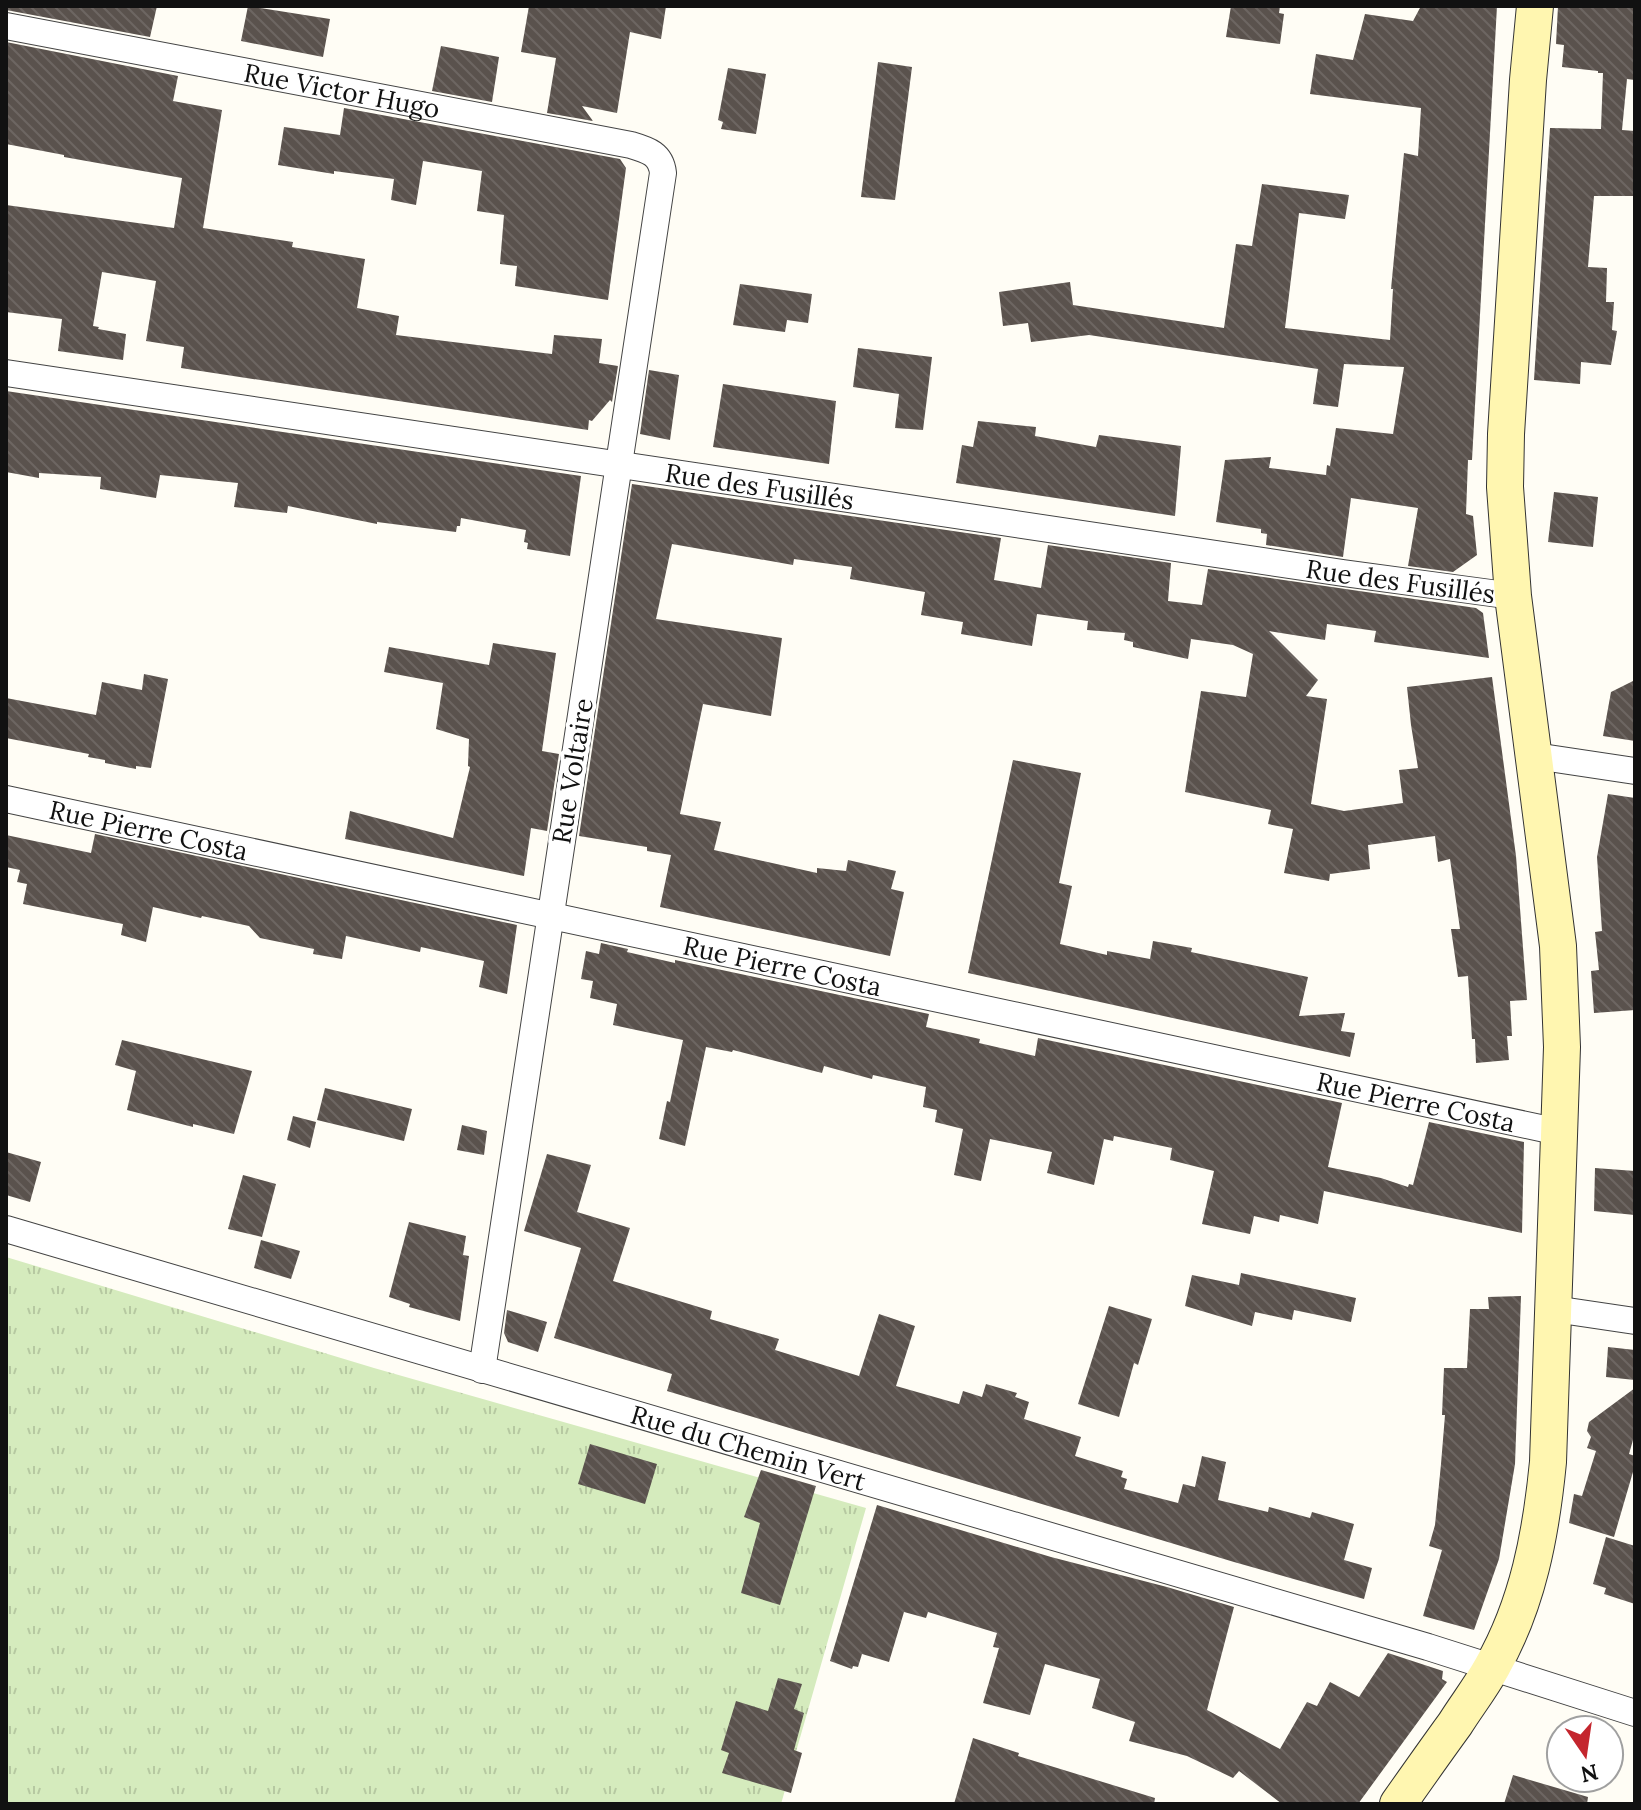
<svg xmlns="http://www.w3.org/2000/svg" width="1641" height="1810" font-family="Lora,serif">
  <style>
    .grass { fill: url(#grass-tufts) }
    .building { fill: url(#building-back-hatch) }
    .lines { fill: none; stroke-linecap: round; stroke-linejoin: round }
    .minor-casing { stroke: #444; stroke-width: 28 }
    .secondary-casing { stroke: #333; stroke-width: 38 }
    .minor { stroke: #fff; stroke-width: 26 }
    .secondary { stroke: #fff6b0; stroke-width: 36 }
    .labels { text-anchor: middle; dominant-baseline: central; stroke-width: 8; stroke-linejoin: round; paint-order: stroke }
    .street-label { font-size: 26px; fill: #111; stroke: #fff }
  </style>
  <defs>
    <pattern id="grass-tufts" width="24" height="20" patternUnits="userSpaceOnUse" patternTransform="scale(2)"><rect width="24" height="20" fill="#d5ebbd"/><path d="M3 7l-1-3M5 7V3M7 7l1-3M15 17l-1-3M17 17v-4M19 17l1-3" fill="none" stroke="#b6c8a1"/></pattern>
    <pattern id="building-back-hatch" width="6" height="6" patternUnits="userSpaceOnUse" patternTransform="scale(2)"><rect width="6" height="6" fill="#5a524d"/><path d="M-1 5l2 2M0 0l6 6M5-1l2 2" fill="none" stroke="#6d6662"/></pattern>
  </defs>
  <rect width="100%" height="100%" fill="#fffdf5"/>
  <path class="grass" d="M6,1257L374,1368L866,1508L781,1804H6Z"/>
  <path class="building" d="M6,6H157L150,37L6,10Z
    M248,6L330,19L323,57L241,41Z
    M529,6H666L661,39L630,32L617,113L582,106L593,121L547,113L556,58L521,52Z
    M1231,6H1280L1279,13L1284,14L1280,44L1226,37Z
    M1421,6H1497L1472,460H1468L1466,514L1473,516L1477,555L1453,572L1408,566L1418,508L1351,498L1343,557L1266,545L1267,534L1261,533V529L1216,522L1225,460L1271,457L1269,468L1326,475L1327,465L1330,466L1336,428L1393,434L1404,367L1344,364L1338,407L1313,404L1318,369L1089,335L1031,342L1028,323L1003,326L999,292L1070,282L1073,305L1224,328L1236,244L1252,246L1262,184L1349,195L1345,219L1299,213L1285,328L1390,340L1393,289H1391L1404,153L1418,156L1421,108L1310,94L1316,54L1353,60L1365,14L1413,21Z
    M1558,6H1635V80L1627,79L1622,130L1635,131V196H1594L1588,267L1607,268L1606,302H1614L1612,330L1617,331L1611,365L1581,362L1580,384L1534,380L1550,128L1601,129L1603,73H1598V71L1562,67L1564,45L1556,44Z
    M6,42L178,76L173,101L222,110L203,228L293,242L292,247L365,259L357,308L399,316L396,335L552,354L554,335L602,339L599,363L618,366L612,402L610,400L592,421L589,420L588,430L181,368L184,347L146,341L156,281L102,272L93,326L99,327L98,329L126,334L123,360L58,351L62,319L6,312V205L174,228L182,178L64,157V155L6,144Z
    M441,46L499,57L492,102L432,91Z
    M878,62L912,67L895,200L861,197Z
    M728,68L766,74L756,134L721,129L723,122L718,120Z
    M344,108L620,159L626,168L608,300L515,286L517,266L500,264L504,215L477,211L482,171L423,161L416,205L391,200L394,179L334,171V174L278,165L284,127L340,135Z
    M740,284L812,294L808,323L787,320L785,332L733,325Z
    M858,348L932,357L923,430L895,428L899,394L853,387Z
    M649,370L679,375L670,440L640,434Z
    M723,384L836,401L829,464L713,447Z
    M6,391L581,476L570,556L527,549L528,543L524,542L526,530L461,518L460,526H457L456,532L377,522V524L288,506L287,513L234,507L238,483L160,475L156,498L100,489L101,477L39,473V478L6,472Z
    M978,421L1036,427L1035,436L1096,447L1099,435L1181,446L1175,516L956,483L962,445L973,447Z
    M632,484L1001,538L994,580L1041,588L1048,545L1171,563L1168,601L1202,605L1208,569L1476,608L1483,613L1489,658L1374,642L1376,631L1327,624L1325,640L1269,631L1318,680L1306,696L1327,699L1311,804L1344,811L1403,803L1399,770L1418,768L1411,725L1407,687L1492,677L1516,856L1527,1000L1510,1001L1512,1036H1507L1509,1060L1476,1063L1475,1039H1472L1468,976L1458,977L1451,929H1460L1450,859L1438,862L1435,836L1368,845L1370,869L1330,874L1329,881L1284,873L1293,829L1268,824L1271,810L1185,792L1201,691L1246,697L1253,654L1233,645L1191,639L1188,659L1133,647V642L1124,640L1125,633L1087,630L1088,621L1037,614L1032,646L961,634L963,622L921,615L925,592L850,579L852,567L794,559L793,565L672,544L656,619L782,638L771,716L703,704L680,814L721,822L714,850L817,873V868L846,871L848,860L896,871L891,889L904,892L890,956L660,907L671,855L647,851V847L579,836Z
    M1554,492L1598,497L1593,547L1548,542Z
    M493,643L556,653L542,751L559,754L547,831L531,828L524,876L345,839L350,811L453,838L470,767L468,766L469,739L436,729L443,683L384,672L389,647L489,665Z
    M144,674L168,679L151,768L136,766V769L105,763V760L88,757L89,754L6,738V698L96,715L102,682L142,690Z
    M1635,680V741L1603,736L1611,692Z
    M1013,760L1081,773L1059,883L1072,886L1060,944L1107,955V951L1150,959L1153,941L1192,948L1191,952L1308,977L1299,1016L1345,1013L1341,1031L1355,1033L1350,1057L968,973Z
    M1608,794L1635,798V1010L1594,1013L1591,971L1599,970L1595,932L1602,931L1597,857Z
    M95,834L517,925L507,994L479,987L484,961L421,947L420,952L346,936L342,959L313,954L314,949L260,938L249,926L202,916L201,918L153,907L146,942L121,935L123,924L23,904L27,884L17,882L20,870L6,867V835L91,853Z
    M601,943L628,949L627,952L675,963V960L929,1014L926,1027L980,1039L979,1043L1035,1056L1038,1038L1342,1103L1328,1167L1381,1178L1408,1187L1409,1184L1413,1185L1429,1122L1524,1142L1522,1233L1324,1191L1318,1224L1280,1215L1279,1222L1254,1216L1250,1234L1202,1224L1214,1171L1170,1160L1172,1148L1114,1136L1113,1141L1104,1139L1094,1185L1047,1173L1052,1152L990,1139L981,1181L954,1175L963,1129L935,1122L937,1110L923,1107L926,1087L873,1075L872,1079L824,1066L822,1073L733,1050L732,1052L706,1047L685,1146L659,1139L667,1101L670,1102L683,1040L613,1025L617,1004L590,998L593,981L581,979L586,951L599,954Z
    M122,1040L252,1071L234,1134L193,1124V1127L127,1110L136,1071L115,1065Z
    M325,1088L412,1109L404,1141L317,1120Z
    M293,1116L316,1122L310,1148L287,1140Z
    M462,1125L487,1131L484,1155L457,1150Z
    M6,1152L41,1162L30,1202L6,1195Z
    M547,1154L591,1165L577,1212L630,1228L613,1281L712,1311L710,1319L779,1339L775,1350L859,1376L879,1314L915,1326L896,1386L959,1404L963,1391L982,1397L986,1384L1017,1393L1015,1397L1029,1402L1024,1419L1081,1437L1075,1456L1123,1471L1121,1477L1127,1479L1124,1489L1178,1503L1183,1484L1195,1487L1202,1456L1226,1462L1218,1500L1268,1512L1269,1507L1310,1518L1312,1512L1354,1524L1344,1560L1372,1568L1364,1599L1234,1562L667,1391L672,1374L554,1338L581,1248L524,1231Z
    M1595,1168L1635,1171V1215L1594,1211Z
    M243,1175L276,1184L262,1237L228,1229Z
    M409,1222L466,1236L463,1255L469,1256L460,1321L409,1307L410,1304L389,1297Z
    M261,1240L300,1251L291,1279L254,1268Z
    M1241,1273L1356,1298L1351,1322L1294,1310L1292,1320L1255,1312L1252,1326L1185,1306L1192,1275L1239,1285Z
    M1521,1296L1515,1464L1499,1559L1474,1630L1423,1616L1442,1550L1429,1546L1435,1525L1441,1464L1445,1415H1442L1444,1368H1467L1470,1309H1489L1488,1297Z
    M1109,1306L1152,1319L1138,1365L1134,1363L1119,1417L1078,1404Z
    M507,1310L547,1322L538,1352L508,1342L504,1333Z
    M1608,1347L1635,1350V1380L1606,1377Z
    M1635,1388V1433L1629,1454L1635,1456V1465L1614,1537L1569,1523L1574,1494L1582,1496L1596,1451L1587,1448L1591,1437L1587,1431L1589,1422Z
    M590,1444L657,1464L645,1504L578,1484Z
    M761,1470L816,1486L780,1605L741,1593L760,1523L744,1517Z
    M877,1505L1051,1557L1167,1587L1234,1607L1207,1710L1280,1749L1307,1702L1317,1706L1330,1682L1359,1697L1388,1653L1443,1671L1442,1679L1447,1682L1358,1804H1282L1239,1771L1233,1778L1187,1756L1129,1741L1135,1722L1092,1708L1100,1679L1045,1664L1030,1715L983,1703L999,1648L993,1647L997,1633L928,1612L926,1618L904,1612L889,1662L862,1654L858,1667L853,1666L852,1669L830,1661Z
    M1606,1537L1635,1546V1604L1604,1594L1606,1588L1593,1584Z
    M778,1678L802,1684L794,1709L804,1713L794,1750L802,1753L791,1793L722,1773L729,1753L721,1750L736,1701L768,1711Z
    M973,1738L1019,1753L1018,1756L1155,1798L1154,1804H954Z
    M1513,1775L1588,1797L1587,1804H1504Z"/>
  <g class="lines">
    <g class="minor-casing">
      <g id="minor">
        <path id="s1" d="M6,26L631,145C648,150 661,154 663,173L482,1370"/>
        <path id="s2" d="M6,373L1343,573L1513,596"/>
        <path d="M1535,756L1635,771"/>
        <path id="s3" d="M6,799L1559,1132"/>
        <path id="s4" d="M6,1229L1428,1647L1635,1713"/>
        <path d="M1554,1309L1635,1321"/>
      </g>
    </g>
    <g class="secondary-casing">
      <path id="secondary" d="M1398,1804C1417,1777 1436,1750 1455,1724C1467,1705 1481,1687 1492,1667C1528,1604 1541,1534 1548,1462L1562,1047L1558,946L1513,596L1505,487L1506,434L1513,322L1528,80L1535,6"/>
    </g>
    <use href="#minor" class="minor"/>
    <use href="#secondary" class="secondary"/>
  </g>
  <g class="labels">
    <g class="street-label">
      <text stroke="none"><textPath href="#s1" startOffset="342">Rue Victor Hugo</textPath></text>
      <text stroke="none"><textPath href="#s2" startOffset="762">Rue des Fusillés</textPath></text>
      <text stroke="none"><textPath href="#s2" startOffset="1410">Rue des Fusillés</textPath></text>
      <text transform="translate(572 771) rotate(-81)">Rue Voltaire</text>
      <text stroke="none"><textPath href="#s3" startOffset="146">Rue Pierre Costa</textPath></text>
      <text stroke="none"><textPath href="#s3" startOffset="794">Rue Pierre Costa</textPath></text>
      <text stroke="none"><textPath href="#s3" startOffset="1442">Rue Pierre Costa</textPath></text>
      <text stroke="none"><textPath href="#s4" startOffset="774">Rue du Chemin Vert</textPath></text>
    </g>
  </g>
  <rect width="1641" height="1810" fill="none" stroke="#111111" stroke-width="16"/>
  <g transform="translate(1585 1754) rotate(167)"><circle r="38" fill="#ffffff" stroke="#a0a0a0" stroke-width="2"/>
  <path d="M0-6L14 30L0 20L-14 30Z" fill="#c4262e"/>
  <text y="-12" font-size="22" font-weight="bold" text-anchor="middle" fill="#111111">N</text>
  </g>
</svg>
